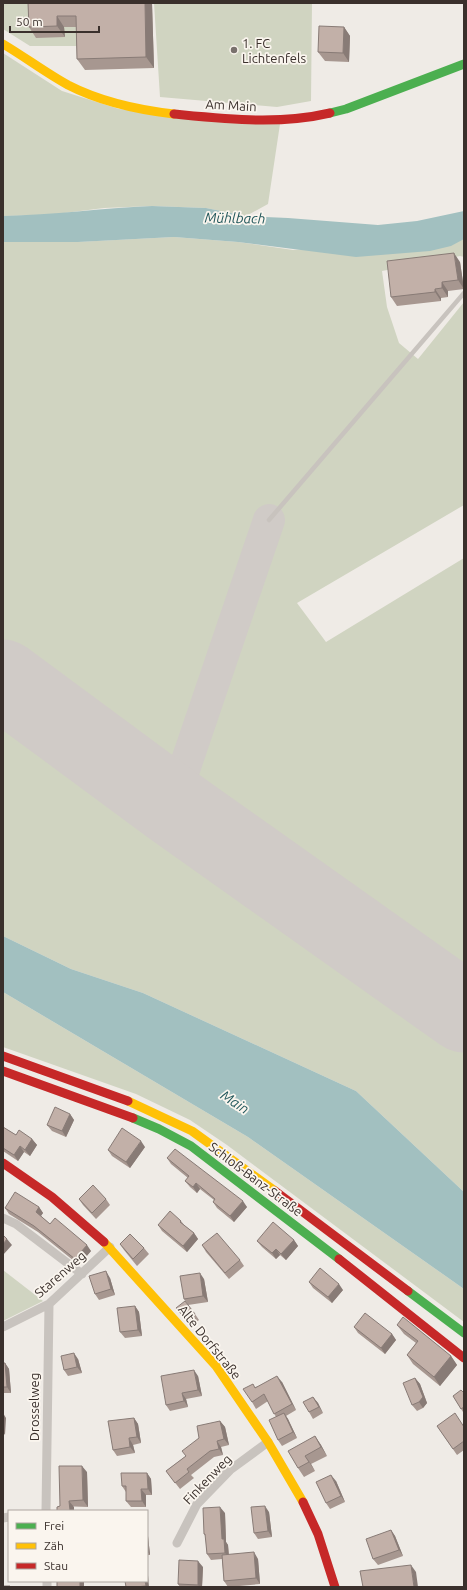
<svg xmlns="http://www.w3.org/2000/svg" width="467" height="1590" font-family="Ubuntu,sans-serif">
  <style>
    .green { fill: #d0d4c1 }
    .water { fill: #a2c0c0 }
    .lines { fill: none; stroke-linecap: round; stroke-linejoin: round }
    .taxiway { stroke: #d0cbc7; stroke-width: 32 }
    .runway { stroke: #d0cbc7; stroke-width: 81 }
    .lane { stroke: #c8c3be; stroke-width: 4.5 }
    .street { stroke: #c8c3be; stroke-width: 9 }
    .fast { stroke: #4caf50; stroke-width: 9 }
    .slow { stroke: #ffc107; stroke-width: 9 }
    .jam { stroke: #c62828; stroke-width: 9 }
    .wall { fill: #a79790 }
    .shaded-wall { fill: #887b76 }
    .building { fill: #c2b0a8; stroke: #887b76 }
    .poi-dot { fill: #79716d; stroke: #faf5ee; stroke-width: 1.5 }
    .labels { text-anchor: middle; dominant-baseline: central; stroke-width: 3.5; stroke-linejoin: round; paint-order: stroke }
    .poi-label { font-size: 13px; fill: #3a302c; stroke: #faf5ee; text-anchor: start }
    .street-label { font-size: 13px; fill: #3a302c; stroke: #faf5ee }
    .water-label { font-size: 14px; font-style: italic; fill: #22575b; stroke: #faf5ee }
  </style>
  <rect width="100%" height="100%" fill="#efebe6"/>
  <path class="green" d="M3,3H82V46H30L3,29Z
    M154,3H312L311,101L277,107L160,97Z
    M3,53L62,91L119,109L280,124L268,204L246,216L206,208L152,206L104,208L48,215L3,216Z
    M174,237L238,242L293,250L464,239V257L460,256L382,271L387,307L399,343L418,359L464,302V505L297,603L326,642L464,558V1192L356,1091L143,993L71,969L3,936V242H77Z
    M3,992L248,1137L464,1289V1322L227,1145L190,1120L136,1094L3,1047Z
    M3,1270L43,1301L3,1321Z"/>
  <path class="water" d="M152,206L206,208L246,216L288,218L378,225L417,221L464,211V239L451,246L430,251L356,257L238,242L174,237L78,242H3V216C53,215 102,208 152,206Z
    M3,936L71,969L143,993L356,1091L464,1192V1289L248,1137L3,992Z"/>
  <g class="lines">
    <path class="taxiway" d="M172,805L269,520"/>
    <path class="runway" d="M3,680L172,805L464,1012"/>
    <path class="lane" d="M269,520L464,293"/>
    <path class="street" d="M3,1218L16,1224L82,1274
      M3,1327L49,1304L110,1247
      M46,1511L49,1304
      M3,1518L9,1517
      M177,1543L197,1504L230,1470L268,1442
      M47,1581V1587"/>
    <path class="fast" d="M330,113L346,109L464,64
      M133,1118L159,1129L191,1146L339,1259
      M408,1291L464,1333"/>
    <path class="slow" d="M3,44C25,57 46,73 68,85C101,102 139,110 174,114
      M128,1101L192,1131L275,1191
      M104,1242L216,1366L268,1442L303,1502"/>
    <path class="jam" d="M174,114C226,119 279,125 330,113
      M3,1056L128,1101
      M3,1071L133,1118
      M3,1163L52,1197L104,1242
      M275,1191L408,1291
      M339,1259L464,1358
      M303,1502L318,1534L335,1587"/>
  </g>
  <path class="wall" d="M28,3H152L154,68L85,70L77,59L76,27H64L65,37L36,38L29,27Z
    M344,27L350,36L349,62L325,61L318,52Z
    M460,262L464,289L448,291V297L441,298V301L397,306L391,297Z
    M70,1114L74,1120L66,1137L52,1131L47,1125Z
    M3,1127L16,1135L32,1139L37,1145L30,1156L24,1152L18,1161L3,1151Z
    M145,1147L130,1168L112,1156L108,1150Z
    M167,1158L247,1207L234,1222L217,1208L213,1202L214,1200L200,1189L197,1193L190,1187L185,1181L188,1178L171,1164Z
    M79,1199H106L110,1205L96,1219L83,1205Z
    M39,1207L43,1213L41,1216L50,1224L91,1251L79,1265L38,1232L9,1214L5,1208Z
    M181,1221L185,1226L194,1233L198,1239L187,1252L162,1231L158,1225Z
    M294,1240L298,1246L286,1260L280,1255L276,1259L262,1247L257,1241Z
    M120,1244L144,1248L149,1254L137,1266L124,1250Z
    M202,1245L240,1260L244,1266L229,1279L206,1252Z
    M110,1278L115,1295L99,1300L95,1294Z
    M204,1279L208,1302L188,1305L184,1299Z
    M309,1282L343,1290L332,1303L313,1288Z
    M135,1306L139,1312L142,1336L125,1338L120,1332Z
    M176,1308L195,1314L199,1320L191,1326Z
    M397,1325L451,1356L457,1365L440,1386L413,1364L407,1355L416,1343L404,1334Z
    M354,1327L392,1334L396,1340L385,1354L358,1333Z
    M78,1359L82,1373L68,1376L64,1370Z
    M3,1363H5L9,1369L11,1393H3Z
    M198,1376L202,1396L186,1399L188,1407L170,1411L166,1405Z
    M415,1378L420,1384L427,1403L423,1408L417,1411L412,1405Z
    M282,1382L296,1410L286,1416L288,1419L297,1438L282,1446L278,1440L276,1417L268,1401L256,1409L252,1402L255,1387Z
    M463,1392H464V1412H463L453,1396Z
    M313,1397L318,1403L323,1413L313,1419L309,1412Z
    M134,1418L138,1424L141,1443L133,1445L135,1453L117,1456L113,1450Z
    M220,1421L225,1427L229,1445L221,1447L223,1455L214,1457L191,1475L194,1478L180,1489L166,1471L186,1456Z
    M437,1426L464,1427V1450L457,1455Z
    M315,1436L321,1445L327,1456L311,1464L315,1471L304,1477L298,1468Z
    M87,1472L88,1507L60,1506Z
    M147,1473L151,1479L152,1495H146V1507H131L126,1501V1492L122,1486Z
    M336,1481L345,1502L330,1509L326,1503Z
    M269,1512L272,1537L258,1539L254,1533Z
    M225,1513L226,1542L228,1545L229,1555L258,1559L260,1584L228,1587L224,1581L222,1559L211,1560L207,1554L206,1537L204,1534Z
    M391,1530L395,1536L403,1556L378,1565L373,1559Z
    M147,1534L148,1536L150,1555H147Z
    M203,1567L202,1587H180L178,1584Z"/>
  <path class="shaded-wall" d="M145,3H152L154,68L146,57Z
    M57,16L64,27L65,37L57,26Z
    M344,27L350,36L349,62L343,53Z
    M454,253L460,262L464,289L458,280Z
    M442,282L448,291V297L442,288Z
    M435,289L441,298V301L435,292Z
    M70,1114L74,1120L66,1137L62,1131Z
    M32,1139L37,1145L30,1156L25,1150Z
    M141,1141L145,1147L130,1168L126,1162Z
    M20,1146L24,1152L18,1161L14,1155Z
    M196,1183L200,1189L197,1193L193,1187Z
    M243,1201L247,1207L234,1222L230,1216Z
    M39,1207L43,1213L40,1217L36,1212Z
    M194,1233L198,1239L187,1252L183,1246Z
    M7,1239L12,1245L3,1255V1244Z
    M294,1240L298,1246L286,1260L281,1254Z
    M87,1245L91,1251L79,1265L75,1259Z
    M276,1249L280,1255L276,1259L272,1253Z
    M106,1271L110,1278L115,1295L111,1289Z
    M200,1273L204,1279L208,1302L203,1296Z
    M339,1284L343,1290L332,1303L328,1297Z
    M135,1306L139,1312L142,1336L138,1330Z
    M392,1334L396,1340L385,1354L381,1348Z
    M74,1353L78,1359L82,1373L77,1367Z
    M451,1356L457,1365L440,1386L434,1377Z
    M5,1363L9,1369L11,1393L7,1387Z
    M194,1370L198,1376L202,1396L198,1390Z
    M277,1376L282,1382L296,1410L292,1404Z
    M415,1378L420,1384L427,1403L423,1408L419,1402Z
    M182,1393L186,1399L188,1407L184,1401Z
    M313,1397L318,1403L323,1413L319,1407Z
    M3,1413L6,1418L5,1435L3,1432Z
    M284,1413L288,1419L297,1438L293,1432Z
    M134,1418L138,1424L141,1443L137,1437Z
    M220,1421L225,1427L229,1445L224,1439Z
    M315,1436L321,1445L327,1456L321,1447Z
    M129,1438L133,1445L135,1453L130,1447Z
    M217,1441L221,1447L223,1455L219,1449Z
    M305,1456L311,1464L315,1471Z
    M82,1466L87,1472L88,1507L83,1500Z
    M147,1473L151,1479L152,1495L148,1489Z
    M331,1475L336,1481L345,1502L341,1496Z
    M141,1489L146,1495V1507L142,1501Z
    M69,1501L74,1507V1511H70Z
    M265,1506L269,1512L272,1537L268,1531Z
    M220,1507L225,1513L226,1542L228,1545L229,1559L225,1553L222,1539Z
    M391,1530L395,1536L403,1556L399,1550Z
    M147,1534L148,1536L150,1555L147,1551Z
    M254,1552L258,1559L260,1584L256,1578Z
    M198,1561L203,1567L202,1587H199L198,1585Z
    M147,1563L149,1587H147L146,1586L145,1581H147Z
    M411,1565L416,1572L418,1587H414Z
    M80,1581H84V1587H80Z"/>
  <path class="building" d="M28,3H145L146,57L77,59L76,16H57V26L29,27Z
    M319,26L344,27L343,53L318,52Z
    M454,253L458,280L442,282V288L435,289V292L391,297L387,261Z
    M55,1107L70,1114L62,1131L47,1125Z
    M3,1127L16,1135L19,1130L32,1139L25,1150L20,1146L14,1155L3,1148Z
    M122,1128L141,1141L126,1162L108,1150Z
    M175,1149L243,1201L230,1216L213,1202L215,1199L196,1183L193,1187L185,1181L189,1176L167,1158Z
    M93,1185L106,1199L92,1213L79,1199Z
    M15,1192L39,1207L36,1212L50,1224L55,1218L87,1245L75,1259L34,1226L5,1208Z
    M170,1211L181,1221L180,1222L194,1233L183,1246L158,1225Z
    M273,1222L294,1240L281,1254L276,1249L272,1253L257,1241Z
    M217,1233L240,1260L225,1273L202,1245Z
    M130,1234L144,1248L133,1259L120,1244Z
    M3,1235L7,1239L3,1244Z
    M320,1268L339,1284L328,1297L309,1282Z
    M106,1271L111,1289L95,1294L89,1276Z
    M200,1273L203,1296L184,1299L180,1276Z
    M185,1301L195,1314L187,1320L176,1308Z
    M135,1306L138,1330L120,1332L117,1308Z
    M365,1313L392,1334L381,1348L354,1327Z
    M403,1317L451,1356L434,1377L407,1355L418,1341L397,1325Z
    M74,1353L77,1367L64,1370L61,1356Z
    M3,1363H5L7,1387H3Z
    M194,1370L198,1390L182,1393L184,1401L166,1405L161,1376Z
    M277,1376L292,1404L274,1414L264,1394L252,1402L243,1389L253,1384L255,1388Z
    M415,1378L423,1397L419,1402L412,1405L403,1383Z
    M461,1390L463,1392H464V1407L461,1409L453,1396Z
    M313,1397L319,1407L309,1412L303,1402Z
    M284,1413L293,1432L278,1440L269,1420Z
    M455,1413L464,1427V1441L453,1449L437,1426Z
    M134,1418L137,1437L129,1438L130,1447L113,1450L108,1421Z
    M220,1421L224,1439L217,1441L219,1449L210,1451L187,1469L189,1472L175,1483L166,1471L186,1456L182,1451L199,1438L197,1426Z
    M315,1436L321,1447L305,1456L309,1462L298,1468L288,1451Z
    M59,1466H82L83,1500L69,1501L70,1511H57V1507L60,1506Z
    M121,1473H147L148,1489H141L142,1501H126V1486H122Z
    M331,1475L341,1496L326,1503L316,1482Z
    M265,1506L268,1531L254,1533L251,1507Z
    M220,1507L222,1539H224L225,1553L207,1554L205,1534H204L203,1508Z
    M391,1530L399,1550L373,1559L366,1539Z
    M254,1552L256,1578L224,1581L222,1555Z
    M179,1560L198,1561V1585L178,1584Z
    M411,1565L414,1587H363L360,1571Z
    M57,1581H80V1587H57Z
    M125,1581H145L146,1586L135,1587H126Z
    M3,1586H10V1587H3Z"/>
  <circle class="poi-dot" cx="234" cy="50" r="4"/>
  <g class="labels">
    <g class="poi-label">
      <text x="242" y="43">1. FC<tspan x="242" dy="15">Lichtenfels</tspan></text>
    </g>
    <g class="street-label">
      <text transform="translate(231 105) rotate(3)">Am Main</text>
      <text transform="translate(256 1179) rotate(37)">Schloß-Banz-Straße</text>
      <text transform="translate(60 1274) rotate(-41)">Starenweg</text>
      <text transform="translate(210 1342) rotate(51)">Alte Dorfstraße</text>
      <text transform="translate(34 1407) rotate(-90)">Drosselweg</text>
      <text transform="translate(207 1479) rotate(-46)">Finkenweg</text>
    </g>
    <g class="water-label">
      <text transform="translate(235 218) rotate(1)">Mühlbach</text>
      <text transform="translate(235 1102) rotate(33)">Main</text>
    </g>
  </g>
  <rect width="467" height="1590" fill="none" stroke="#3a302c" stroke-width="8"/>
  <rect x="8" y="1510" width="140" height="72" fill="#faf5ee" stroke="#ada6a0"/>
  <rect x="16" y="1523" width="20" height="6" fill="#4caf50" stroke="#ada6a0"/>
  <text x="44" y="1530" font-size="12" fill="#3a302c">Frei</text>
  <rect x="16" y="1543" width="20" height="6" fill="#ffc107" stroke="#ada6a0"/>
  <text x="44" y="1550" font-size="12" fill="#3a302c">Zäh</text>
  <rect x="16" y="1563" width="20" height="6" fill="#c62828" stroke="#ada6a0"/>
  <text x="44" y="1570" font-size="12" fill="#3a302c">Stau</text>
  <path d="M10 26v6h89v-6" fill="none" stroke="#3a302c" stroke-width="2"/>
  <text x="16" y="26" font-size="12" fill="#3a302c" stroke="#faf5ee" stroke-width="3" paint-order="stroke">50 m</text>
</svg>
